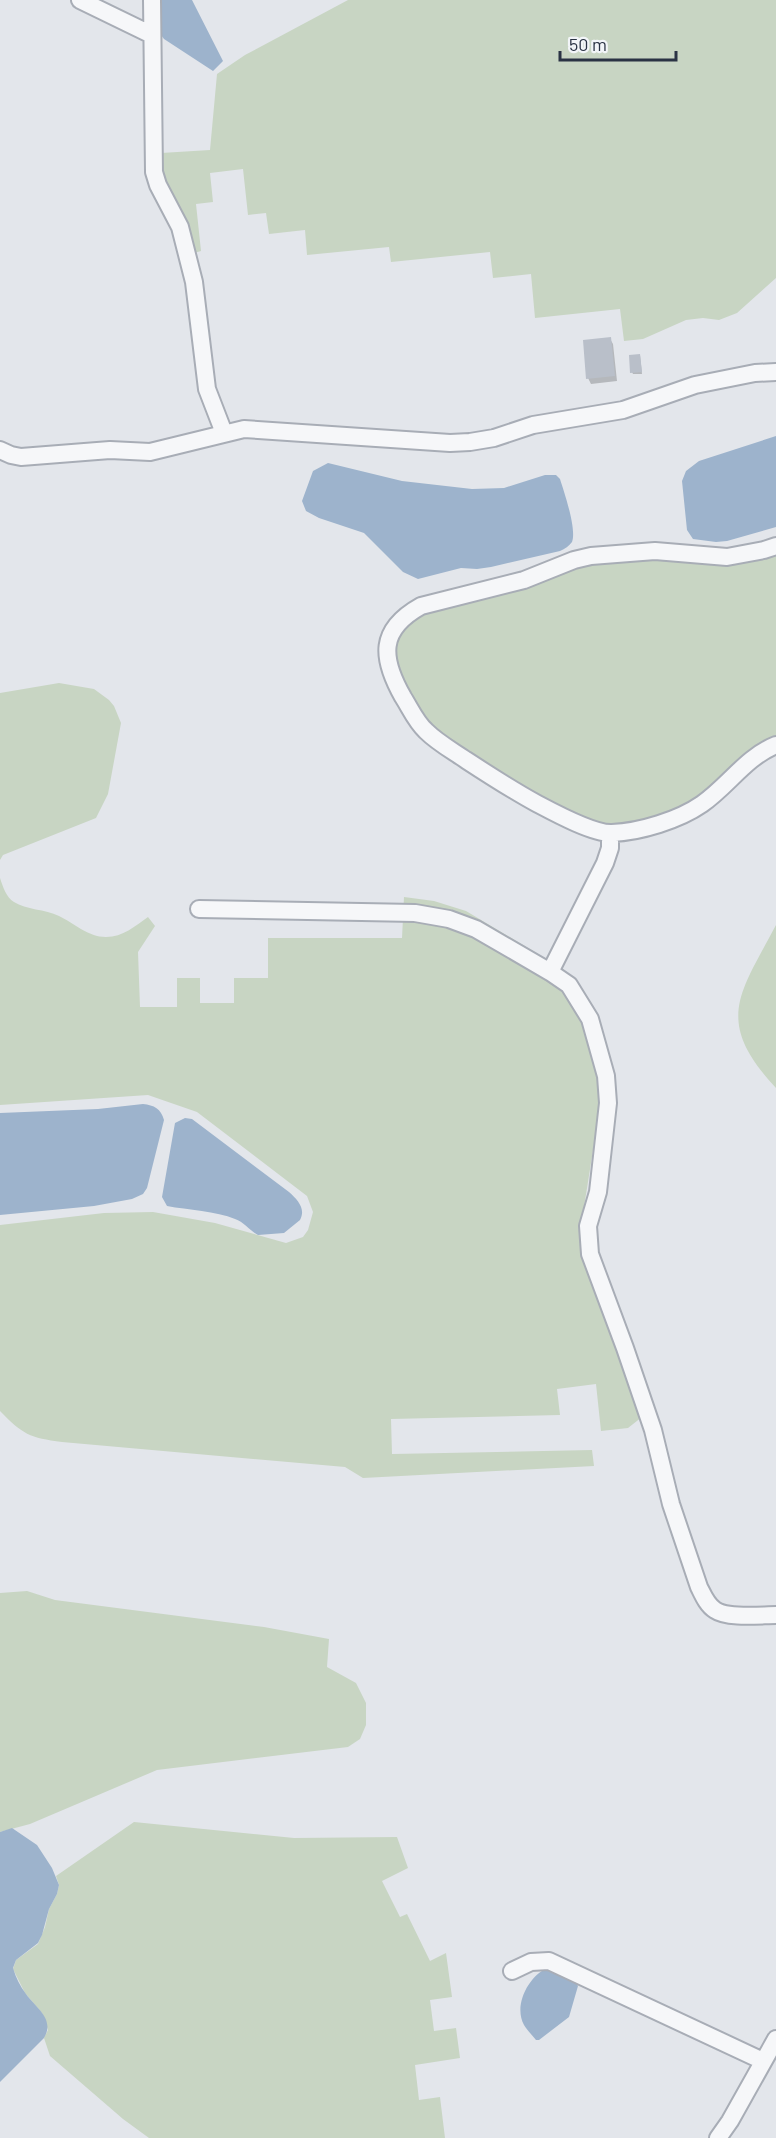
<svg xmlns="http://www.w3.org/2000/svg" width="776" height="2138" font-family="Barlow,sans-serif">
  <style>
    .green { fill: #c8d5c3 }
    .water { fill: #9db3cc }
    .shadow { fill: #0003 }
    .building { fill: #b9bfc9 }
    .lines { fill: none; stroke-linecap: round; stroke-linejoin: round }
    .minor-casing { stroke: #a8adb6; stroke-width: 20 }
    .minor { stroke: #f6f7f9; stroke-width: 16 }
  </style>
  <rect width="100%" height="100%" fill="#e3e6eb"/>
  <path class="green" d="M348,0H776V278L737,313L719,320L703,318L686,320L643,339L624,341L620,309L535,318L531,274L493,278L490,252L391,262L389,247L307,255L305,230L269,234L266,213L248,215L243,169L210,173L213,202L196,204L201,251L194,253L174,197L159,167L161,153L210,150L217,74L245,55Z
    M776,550V740L699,801L681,810L610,829L558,809L429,728L395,673V635L423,611L575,565Z
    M59,683L94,689L109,700L114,706L121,723L108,794L96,818L3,855L0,860V693Z
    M0,878C3,887 6,897 14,902C26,910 45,909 59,916C74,923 88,937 106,937C123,937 135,926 148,917L155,926L138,952L140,1007H177V978H200V1003H234V978H268V938H402L404,897L434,901L466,911L545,958L541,973C551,980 562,988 570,998C592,1029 601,1068 600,1106L581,1226L582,1252L588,1273L642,1417L628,1428L601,1431L596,1384L557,1389L560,1415L391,1419L392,1454L592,1450L594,1466L363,1478L345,1467L62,1442C30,1438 22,1434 0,1411V1225L104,1213L153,1212L215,1223L286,1243L303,1237L308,1230L313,1212L307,1196L197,1112L148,1095L0,1105Z
    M776,925V1088C714,1021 739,995 776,925Z
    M27,1591L55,1600L264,1627L329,1639L327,1667L356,1683L366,1703V1725L360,1739L348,1747L157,1770L30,1824L0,1832V1593Z
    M134,1822L294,1838L397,1837L408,1868L382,1881L400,1917L407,1914L430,1961L446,1953L452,1997L430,2000L434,2031L456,2028L460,2058L415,2065L419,2100L440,2097L445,2138H149L123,2119L50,2056L44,2038L48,2030L42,2013L25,1993L13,1969L16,1960L38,1944L45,1927L49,1909L57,1894L59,1885L56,1876Z"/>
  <path class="water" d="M161,0H192L223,61L213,71L164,39L161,35Z
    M776,436V527L727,541L716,542L693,539L687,530L682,481L686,471L699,461Z
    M328,463L402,481L472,489L504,488L545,475H556L560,479C564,492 577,529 572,542C569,546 565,549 560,551L491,567L477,569L461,568L418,579L403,572L364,533L319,518L306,511L302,501L313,471Z
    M143,1104C154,1105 161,1109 164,1120L147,1188L143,1194L132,1199L94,1206L0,1215V1113L98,1109Z
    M185,1118L192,1119L289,1192C298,1200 306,1209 300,1220L284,1233L258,1235C250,1231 244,1222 235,1219C216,1211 188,1210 167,1206L162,1197L175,1123Z
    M12,1828L37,1845L52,1868L59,1885L57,1894L49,1909L42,1935L38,1943L16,1960L13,1968C16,1978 20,1986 26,1994C37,2009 55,2019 44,2038L0,2082V1832Z
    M547,1968L575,1981L578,1986L569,2017L539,2040H536C532,2035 527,2030 524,2025C513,2005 529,1976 547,1968Z"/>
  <path class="shadow" d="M610,339L613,344L617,381L591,384L588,378Z
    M640,355L642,374H633L632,372Z"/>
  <path class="building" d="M611,337L615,376L586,379L583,340Z
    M640,354L642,372L630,373L629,355Z"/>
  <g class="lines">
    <g class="minor-casing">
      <path id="minor" d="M80,0L152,35
        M152,0L154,172L158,185L180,227L194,282L207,389L224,433
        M0,450L11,455L21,457L110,450L150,452L244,429L450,443L470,442L494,438L533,425L623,410L695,385L755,373L776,372
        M776,546L764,550L727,557L655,551L591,556L574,560L524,580L421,606C378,630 381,658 403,697C410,708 416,722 426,731C438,743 453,751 466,760C489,775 512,790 536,803C553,812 593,834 612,833C640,832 679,820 702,804C728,786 746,757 776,745
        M199,909L415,913L449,919L476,929L550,972L569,985L590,1019L606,1076L608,1103L598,1192L588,1226L590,1254L625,1348L653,1430L671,1504L699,1587C703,1595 707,1605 715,1610C728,1619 761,1615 776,1615
        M550,972L605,863L610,848V834
        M512,1971L531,1962L549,1961L763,2061
        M718,2138L730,2121L776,2039"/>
    </g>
    <use href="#minor" class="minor"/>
  </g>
  <path d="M560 51v9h116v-9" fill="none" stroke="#2a3344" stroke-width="3"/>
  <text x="569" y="51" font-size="18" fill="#2a3344" stroke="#f2f5f8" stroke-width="4.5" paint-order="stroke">50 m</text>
</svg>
